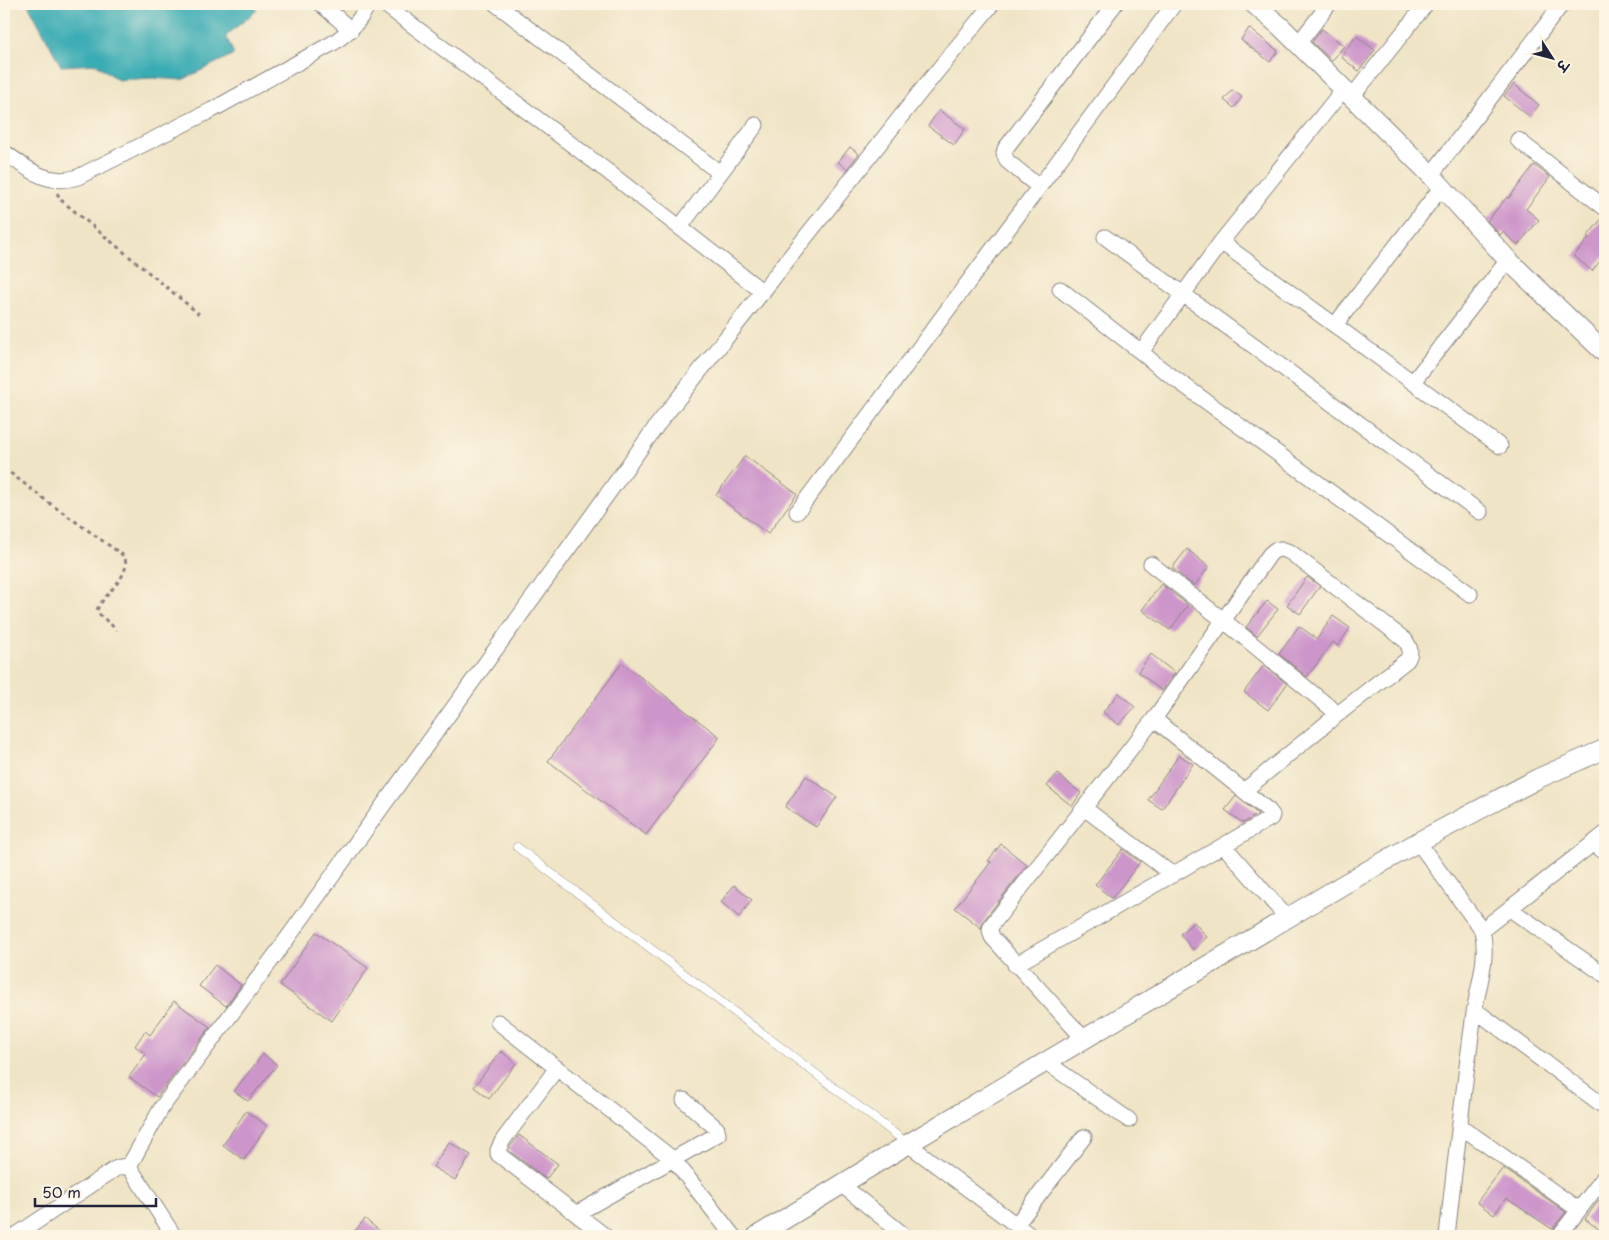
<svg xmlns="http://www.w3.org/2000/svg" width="1609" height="1240" font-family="'Playpen Sans','Playpen Sans Deva',sans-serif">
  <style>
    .water { fill: #39abb3; stroke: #2e6677 }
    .building { fill: #cd96ca }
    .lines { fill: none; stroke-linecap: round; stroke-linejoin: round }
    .service-casing { stroke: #898380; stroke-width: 9 }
    .minor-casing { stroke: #898380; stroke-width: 17 }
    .tertiary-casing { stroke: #898380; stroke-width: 21 }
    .path { stroke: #898380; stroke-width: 3; stroke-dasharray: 4 4; stroke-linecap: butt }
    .service { stroke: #fff; stroke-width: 8 }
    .minor { stroke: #fff; stroke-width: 15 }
    .tertiary { stroke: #fff; stroke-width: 19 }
  </style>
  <rect width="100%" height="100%" fill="#fcf5e5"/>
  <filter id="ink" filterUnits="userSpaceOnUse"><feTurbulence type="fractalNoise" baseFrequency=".02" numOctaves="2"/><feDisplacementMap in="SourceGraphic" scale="10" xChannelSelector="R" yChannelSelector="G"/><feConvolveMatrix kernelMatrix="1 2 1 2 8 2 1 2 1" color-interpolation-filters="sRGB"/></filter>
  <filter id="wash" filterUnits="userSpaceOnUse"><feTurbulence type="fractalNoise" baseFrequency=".0096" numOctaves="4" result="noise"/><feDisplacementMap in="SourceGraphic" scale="20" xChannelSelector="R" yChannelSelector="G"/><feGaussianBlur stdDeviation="1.12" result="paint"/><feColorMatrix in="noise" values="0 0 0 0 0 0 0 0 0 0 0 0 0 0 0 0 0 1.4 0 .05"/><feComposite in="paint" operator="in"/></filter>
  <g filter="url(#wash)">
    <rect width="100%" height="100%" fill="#f0e4c6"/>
    <path class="water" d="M28,4H251L257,10L226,36L234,54L182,80L153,78L118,80L96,64L61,66Z"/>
    <g id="blocks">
      <path class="building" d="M1249,28L1278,51L1270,62L1241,40Z
        M1322,29L1344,46L1332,61L1312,42Z
        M1356,36L1375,50L1359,71L1341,57Z
        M1514,84L1539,105L1530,117L1504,96Z
        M1232,90L1242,97L1234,108L1224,100Z
        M939,110L965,129L954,145L928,126Z
        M850,147L859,154L847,169L838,162Z
        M1534,165L1550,177L1526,209L1539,220L1518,245L1503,232L1500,235L1487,221L1507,197L1509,198Z
        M1603,217H1605V255L1592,271L1574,256L1589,238L1587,237Z
        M745,456L797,494L768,534L716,495Z
        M1187,549L1209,567L1194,586L1172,568Z
        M1307,577L1320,586L1300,614L1287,605Z
        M1161,584L1188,605L1170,630L1142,610Z
        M1267,601L1278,609L1257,636L1246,627Z
        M1333,616L1350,628L1338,646L1333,642L1307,677L1279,654L1299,626L1317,639Z
        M1151,654L1175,673L1162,691L1138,672Z
        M622,663L720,737L646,835L548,761Z
        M1264,665L1287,684L1268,710L1244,692Z
        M1119,693L1135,707L1119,725L1103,712Z
        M1179,755L1193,764L1162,809L1148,800Z
        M1057,774L1081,793L1072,806L1047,786Z
        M806,776L837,797L816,827L785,807Z
        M1236,796L1258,814L1243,823L1225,810Z
        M1001,844L1027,865L984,920L981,928L955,908L991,862L988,861Z
        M1123,849L1140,862L1112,898L1095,885Z
        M734,885L752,900L739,917L721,902Z
        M1194,922L1207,937L1193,950L1180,934Z
        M316,932L368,968L332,1021L280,985Z
        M215,965L241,985L226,1006L199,986Z
        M174,1001L210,1027L157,1097L129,1077L146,1054L135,1046L145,1031L150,1035Z
        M501,1051L516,1063L489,1099L474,1087Z
        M263,1054L277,1065L248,1101L234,1091Z
        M246,1111L267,1126L244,1160L223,1145Z
        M519,1135L558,1164L546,1179L508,1150Z
        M449,1142L471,1155L455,1180L433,1167Z
        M1503,1168L1566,1212L1552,1229L1506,1198L1494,1215L1477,1202Z
        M1605,1192V1234L1585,1219Z
        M365,1219L386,1236H351Z"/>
    </g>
  </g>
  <g filter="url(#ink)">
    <use href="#blocks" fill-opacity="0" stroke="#898380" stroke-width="1"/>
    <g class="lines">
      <g class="service-casing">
        <path id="service" d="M517,847L907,1143"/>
      </g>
      <g class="minor-casing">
        <path id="minor" d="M321,4L351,30
          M384,4L607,171L763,292
          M496,4L720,173
          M1298,44L1329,4
          M1343,90L1221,242L1141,352L1159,367L1470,594
          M1351,98L1426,4
          M1518,140L1605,208
          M4,152C28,169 47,187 78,177L212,110L333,43C349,32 360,22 368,4
          M1431,175L1562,4
          M1039,187L1007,161L1004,154L1005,149L1115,4
          M680,227L756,125
          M1105,237L1480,512
          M1221,242L1500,446
          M1060,289L1141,352
          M1335,325L1441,188
          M1413,382L1508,260
          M797,512L1051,171L1174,4
          M1245,790L1338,714
          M1084,808L1173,875
          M1418,842L1482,930C1489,958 1478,986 1474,1013C1464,1087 1455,1162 1447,1236
          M1593,844L1605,852
          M1224,846L1288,919
          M1510,909L1605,975
          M1482,930L1605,834
          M1015,965L1271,818L1272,815L1269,811L1154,719
          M1475,1010L1605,1107
          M498,1022L674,1160L733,1236
          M1084,1039L992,937L990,930L991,926L1154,719L1270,554L1275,550L1281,549L1290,552L1405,640C1410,647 1412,652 1407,660L1338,714L1223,620L1151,564
          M1046,1062L1129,1120
          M557,1068L503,1140L498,1150V1154L605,1236
          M1460,1126L1579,1210
          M908,1144L1031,1236
          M128,1168L162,1107L276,954L658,424L921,91L992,4
          M842,1185L905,1236
          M576,1214L718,1134L717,1129L684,1100
          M1016,1225L1084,1137
          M15,1236L115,1169C122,1166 127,1165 132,1171L174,1236
          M1559,1236L1605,1176"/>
      </g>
      <g class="tertiary-casing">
        <path id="tertiary" d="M1254,4L1280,26L1431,175L1508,260L1605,353
          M757,1236L908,1144L1341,886L1418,842L1539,778L1605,749"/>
      </g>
      <path class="path" d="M57,193L61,200L79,215L199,314
        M4,468L48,502L124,556C133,576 104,593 97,610L99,614L117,630"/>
      <use href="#service" class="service"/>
      <use href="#minor" class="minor"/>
      <use href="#tertiary" class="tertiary"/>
    </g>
  </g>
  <rect width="1609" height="1240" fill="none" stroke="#fcf5e5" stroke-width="20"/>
  <g transform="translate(1552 58) rotate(126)" stroke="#fcf5e5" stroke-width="4" paint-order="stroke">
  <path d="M0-4L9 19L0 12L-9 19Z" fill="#22223b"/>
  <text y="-8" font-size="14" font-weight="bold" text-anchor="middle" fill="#22223b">उ</text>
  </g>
  <path d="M35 1198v8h121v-8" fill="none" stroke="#22223b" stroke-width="2.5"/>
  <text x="42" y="1198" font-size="15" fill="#22223b" stroke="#fcf5e5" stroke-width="4" paint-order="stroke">50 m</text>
</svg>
